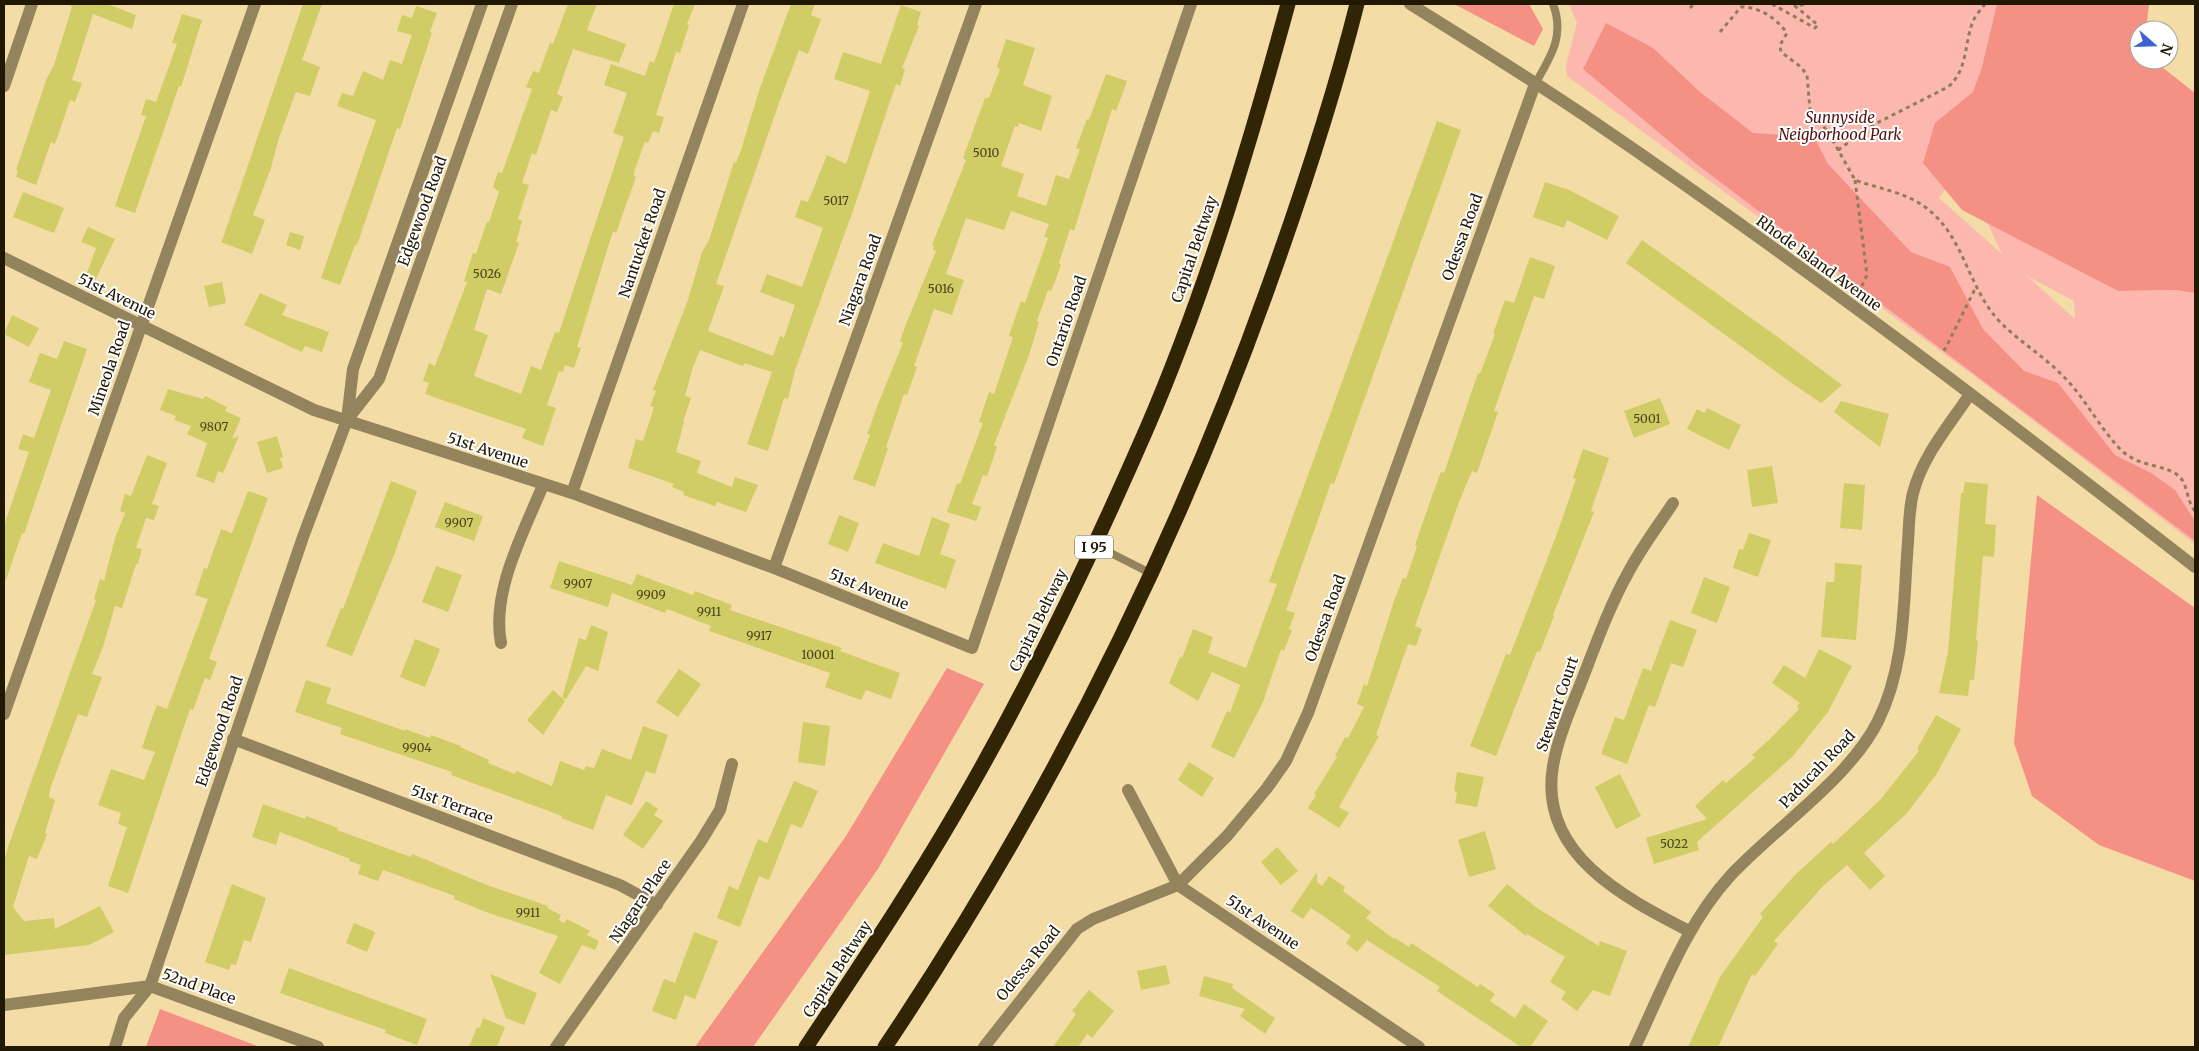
<svg xmlns="http://www.w3.org/2000/svg" width="2199" height="1051" font-family="Merriweather,serif">
  <style>
    .green { fill: #fcb8af; fill-rule: evenodd }
    .forest { fill: #f59085 }
    .building { fill: #d0cd67 }
    .lines { fill: none; stroke-linecap: round; stroke-linejoin: round }
    .path { stroke: #8f7f58; stroke-width: 3; stroke-dasharray: 4 4; stroke-linecap: butt }
    .service { stroke: #94845e; stroke-width: 8 }
    .minor { stroke: #94845e; stroke-width: 12 }
    .tertiary { stroke: #94845e; stroke-width: 12 }
    .motorway { stroke: #312505; stroke-width: 15 }
    .labels { text-anchor: middle; dominant-baseline: central; stroke-width: 4; stroke-linejoin: round; paint-order: stroke }
    .number-label { font-size: 12px; fill: #4c451c }
    .shield { fill: #fff; stroke: #635d4f; stroke-width: 1 }
    .shield-label { font-size: 14px; font-weight: bold; fill: #201803 }
    .park-label { font-size: 15px; font-style: italic; fill: #4f110e; stroke: #fff }
    .street-label { font-size: 15px; fill: #201803; stroke: #fff }
  </style>
  <rect width="100%" height="100%" fill="#f4dca6"/>
  <path class="green" d="M1569,4H2082L1939,198L2002,254L1987,222L2118,291L2175,290L2195,293V544L1981,381L1567,76L1566,65L1577,23ZM2027,276L2074,301L2075,319Z"/>
  <path class="forest" d="M1454,4H1529L1543,29L1534,46Z
    M1997,4H2149L2146,30H2139V60H2153L2195,93V293L2175,290L2118,291L1962,210L1923,163L1935,123L1973,92L1982,67Z
    M1606,23L1653,48L1700,92L1753,133L1814,137L1828,164L1911,252L1950,267L1983,329L2024,371L2058,383L2115,455L2151,473L2175,490L2195,521V541L1695,163L1583,69Z
    M2037,495L2195,608V881L2099,845L2032,796L2014,743Z
    M947,668L984,684L878,869L753,1047H695L846,836Z
    M160,1009L260,1047H146Z"/>
  <path class="building" d="M69,4H107L136,15L132,29L93,14L72,80L82,83L75,102L70,100L55,144L51,142L36,185L16,177L18,171L16,170L47,78L54,65L72,7Z
    M303,4H322L302,60L320,67L310,96L296,92L279,138L271,168L253,215L265,220L252,254L221,242L222,241Z
    M568,4H597L587,30L626,44L619,63L573,49L557,94L563,97L557,112L551,110L536,155L532,153L522,183L529,185L518,219L522,221L516,242L519,243L501,294L487,289L474,330L488,335L474,376L521,394L531,366L541,370L555,332L559,333L624,137L613,133L627,93L604,85L611,64L645,76L650,61L654,63L674,4H695L687,24L689,25L680,53L676,52L656,115L664,117L659,133L653,131L648,143L645,142L634,172V176L636,177L616,233L613,231L577,347L581,348L574,368L565,365L563,372L559,371L547,405L556,408L543,446L522,438L526,429L425,394L429,383L423,381L429,363L435,366L467,282L464,281L473,253L476,254L487,222H489L499,192L493,187L498,172L502,173L532,89L526,87L533,71L539,73L550,43L553,44Z
    M791,4H815L811,15L821,19L808,54L799,50L779,103L716,284L724,286L708,331L773,356L780,336L784,338L795,305L760,292L767,274L802,287L823,228L795,217L801,200L808,202L827,155L846,164L870,91L834,79L843,52L881,64L901,5L921,12L917,25L919,26L902,68L905,69L900,86L896,84L855,205L795,370L788,399L784,398L768,451L747,444L772,372L744,363L743,366L700,350L693,367L685,396L691,398L683,422H684L676,452L701,461L697,473L732,487L735,477L758,485L746,512L717,502L715,506L683,495L684,492L672,487L674,484L628,468L636,439L643,441L654,407L650,406L656,391L653,390L688,300L702,252L709,240L734,162L736,163L741,150L760,88Z
    M416,6L437,13L430,32L432,33L400,129L397,128L357,245H355L340,285L321,278L376,120L337,106L342,93L353,96L363,71L383,80L390,60L402,64L412,35L397,31L402,15L412,18Z
    M182,14L202,20L181,87L179,86L135,213L115,206L146,116L141,115L146,99L156,102L177,44L172,43Z
    M1006,39L1035,48L1023,85L1052,96L1041,131L1019,123L1018,127L1015,126L1001,166L1024,174L1017,196L1046,206L1056,175L1069,179L1080,149L1076,148L1087,119L1089,120L1106,74L1127,81L1116,111L1112,109L1074,231L1070,229L1059,263L1061,264L1056,279L1051,291L1048,290L1037,321L1039,322L1029,355L994,445L997,447L987,476L983,475L972,504L981,507L976,521L947,512L957,483L960,484L983,423L979,422L989,392L994,394L1013,337L1009,336L1021,301L1025,303L1048,238L1044,237L1049,224L1011,211L1004,230L966,218L946,274L964,280L952,315L934,309L914,366L917,367L907,395L904,394L886,447L888,448L875,487L853,479L870,435L867,434L878,404L903,343L900,341L906,324L936,251L933,250L934,245H932L966,160L963,158L985,98H989L1000,69L997,67Z
    M1437,121L1461,130L1334,484L1331,483L1286,610L1295,613L1289,629L1292,630L1284,651L1281,649L1263,702L1234,758L1211,747L1227,711L1230,713L1240,685L1212,672L1198,701L1169,683L1180,657L1182,658L1193,629L1213,637L1208,653L1246,668L1277,584L1269,582Z
    M1545,182L1569,190L1619,216L1607,240L1567,220L1564,228L1533,217Z
    M23,192L64,208L54,233L13,217Z
    M88,227L115,239L94,283L85,279L96,248L81,242Z
    M290,232L304,236L300,250L286,245Z
    M1642,240L1779,338L1842,385L1821,403L1793,384L1626,263Z
    M1530,257L1555,266L1544,299L1534,296L1494,411L1498,412L1477,473L1472,471L1459,502L1415,626L1422,629L1416,646L1408,644L1376,735L1379,736L1339,807L1349,813L1339,828L1308,808L1316,795L1314,794L1337,757L1335,756L1345,737L1348,738L1364,707L1357,704L1364,684L1367,686L1395,598L1403,578L1406,579L1417,546L1415,545L1433,493L1441,472L1444,473L1478,373L1480,374L1495,334H1493L1505,300L1514,303Z
    M222,282L226,303L209,307L204,286Z
    M260,293L287,305L282,315L329,332L322,352L305,346L302,352L244,325Z
    M12,315L39,328L29,347L4,334Z
    M64,341L87,349L24,534L22,533L6,580H4V526L29,452L18,449L23,434L34,438L51,390L29,382L40,353L57,359Z
    M168,389L203,399L205,396L227,407L225,411L241,418L232,439L239,436L223,473L218,471L214,483L196,476L207,443L187,434L191,426L174,420L176,416L160,410Z
    M1660,398L1670,424L1634,438L1624,411Z
    M1841,401L1889,414L1880,447L1834,412Z
    M1707,408L1741,425L1729,450L1687,429L1697,409L1705,413Z
    M277,436L283,457L280,458L283,468L267,473L257,442Z
    M1583,449L1609,458L1591,511L1594,512L1553,615L1554,616L1540,652L1537,651L1496,756L1470,746L1506,654L1510,655L1555,539L1576,479L1573,478Z
    M147,455L167,463L152,504L159,506L154,520L146,518L136,548L142,549L138,564H136L122,608L115,606L103,647L92,674L102,677L87,717L78,714L50,789L49,797L55,800L45,833L47,834L37,859L29,856L13,907L24,921L54,918L55,929L100,906L114,932L89,945L4,955V862L8,847L96,600L94,599L100,579L104,581L115,538L125,513L120,511L125,494L131,496Z
    M1772,466L1778,503L1752,507L1747,470Z
    M391,481L417,491L394,555L352,656L326,646L341,608L343,609Z
    M1965,482L1988,484L1985,524L1996,525L1994,557L1983,556L1976,640L1978,641L1974,680H1970L1968,696L1939,693L1948,652L1961,493H1963Z
    M1844,483L1865,485L1862,530L1840,528Z
    M248,491L268,498L209,659L217,662L210,680L205,678L193,710L190,709L128,893L108,886L127,827L118,824L121,813L98,805L111,769L144,780L155,752L142,748L150,723L157,705L167,709L208,599L195,595L204,568L207,569L221,529L232,533Z
    M445,502L483,516L474,541L435,527Z
    M839,515L859,523L848,552L828,544Z
    M932,517L950,524L940,554L956,560L946,589L875,563L883,543L919,556Z
    M1749,533L1771,540L1758,577L1733,568L1739,549L1743,550Z
    M559,561L632,585L637,574L693,595L695,591L732,605L730,610L842,648L840,651L900,673L891,699L866,690L861,700L825,687L830,673L709,631L711,626L667,609L665,613L612,593L608,607L550,588Z
    M1835,563L1862,565L1856,640L1821,637L1826,582H1834Z
    M436,566L462,575L448,612L422,602Z
    M1704,577L1730,587L1717,623L1691,613Z
    M1670,620L1697,630L1683,667L1671,663L1655,707L1649,705L1627,764L1601,754L1615,717L1624,720L1643,668L1651,671Z
    M591,625L608,632L598,671L586,666L566,699L562,698L579,638L586,640Z
    M415,639L440,649L425,687L400,677Z
    M1819,649L1852,666L1828,712L1793,756L1697,842L1699,850L1654,864L1646,838L1707,819L1695,806L1723,780L1726,783L1755,758L1752,755L1770,739L1799,709L1797,706L1800,703L1772,683L1784,665L1805,678Z
    M679,669L701,684L678,717L656,702Z
    M306,680L331,688L326,703L405,731V729L430,738L431,735L461,746L460,747L489,760L488,763L515,774L516,771L552,786L560,761L584,770L586,766L594,768L602,749L631,760L643,726L668,735L655,774L646,771L632,805L606,795L593,830L561,818L562,816L451,775L452,772L340,734L342,728L295,712Z
    M553,690L565,701L543,735L527,720Z
    M1936,715L1961,729L1936,775L1907,813L1864,853L1885,876L1870,890L1847,865L1823,886L1774,941L1778,944L1755,976L1752,974L1718,1047H1688L1720,977L1763,917L1760,914L1796,874L1831,842L1833,844L1880,800L1919,751L1917,749Z
    M803,722L830,726L825,766L798,762Z
    M1189,762L1214,778L1202,797L1178,780Z
    M1457,772L1484,777L1477,807L1455,803L1457,792L1454,791Z
    M1620,774L1641,816L1616,829L1595,787Z
    M794,781L818,791L802,828L791,824L769,880L759,876L740,927L717,918L729,886L738,890L758,839L767,843Z
    M646,801L658,809L654,815L663,821L643,849L623,835Z
    M263,804L305,819L306,816L338,828L337,830L411,857L412,854L487,885L548,906L547,908L561,915L559,920L564,923L567,919L590,931L587,935L599,941L595,950L582,945L560,984L539,973L558,936L486,912L454,899L455,896L383,870L378,881L358,874L361,865L349,861L350,859L280,832L276,845L252,837Z
    M1485,831L1496,869L1469,877L1458,840Z
    M1277,847L1298,871L1281,885L1261,862Z
    M1317,872V882L1322,886L1329,876L1345,887L1343,891L1371,912L1366,918L1394,939L1395,938L1409,947L1411,943L1478,987L1480,984L1495,994L1490,1001L1515,1018L1524,1004L1548,1021L1530,1047H1521L1437,991L1440,987L1367,940L1357,952L1346,943L1351,936L1325,917L1311,908L1303,919L1291,911Z
    M232,884L266,898L251,942L244,940L236,965L231,964L229,970L205,962Z
    M1507,884L1537,908L1599,946L1600,941L1627,951L1610,996L1593,990L1577,1011L1561,999L1566,992L1550,982L1565,957L1527,934L1526,936L1488,906Z
    M354,923L375,932L367,952L346,943Z
    M694,932L718,941L695,999L685,995L676,1020L652,1011L664,979L675,983Z
    M1166,965L1170,984L1141,990L1137,971Z
    M289,968L427,1019L417,1045L385,1033L386,1030L280,993Z
    M490,974L537,993L524,1025L506,1018Z
    M1204,976L1233,984L1232,988L1275,1018L1265,1034L1240,1016L1245,1009L1199,996Z
    M1089,990L1114,1011L1092,1038L1087,1034L1078,1047H1053L1076,1014L1072,1011Z
    M483,1018L505,1027L497,1047H469L477,1027L480,1028Z"/>
  <g class="lines">
    <path class="path" d="M1772,4L1815,28L1818,25L1795,6L1806,4
      M1690,8L1694,4
      M1720,32L1741,7C1760,7 1776,18 1787,33L1780,45L1781,52L1801,67L1807,75L1810,110L1828,132L1855,180C1879,189 1905,192 1925,207C1965,236 1967,288 2001,323C2020,342 2045,357 2064,377C2086,399 2100,429 2122,451C2141,468 2166,464 2180,477C2188,486 2187,502 2195,511
      M1838,150L1873,125L1948,87C1968,70 1964,44 1973,21C1976,15 1981,9 1985,4
      M1855,180L1867,275L1859,292
      M1944,351L1975,289"/>
    <path class="service" d="M1535,84C1551,56 1565,36 1553,4
      M1095,545L1152,574"/>
    <path class="minor" d="M4,86L32,4
      M4,258L314,410L572,493L774,568L972,648L1191,4
      M347,420L379,379L512,4
      M572,493L743,4
      M1673,503C1658,526 1641,548 1628,573C1609,607 1596,644 1582,680C1571,708 1558,737 1553,766C1538,854 1625,898 1689,931
      M774,568L976,4
      M501,643C491,591 524,532 543,485
      M4,714L255,4
      M233,739L620,885L657,905
      M1128,790L1178,885L1419,1047
      M4,1005L150,986L318,1047
      M115,1047L124,1018L150,986L303,537L347,420L353,369L482,4
      M556,1047L701,841L720,810L732,764
      M984,1047L1077,929L1093,919L1178,885L1227,836L1267,788L1286,761L1308,713L1535,84
      M1635,1047C1663,988 1686,924 1731,875C1775,828 1850,778 1878,721C1906,665 1903,603 1908,542C1909,526 1909,509 1913,493C1923,455 1949,426 1970,394"/>
    <path class="tertiary" d="M1410,4C1472,43 1534,81 1594,122C1800,262 1999,414 2195,567"/>
    <path class="motorway" d="M806,1047C857,970 909,893 956,812C1028,689 1090,559 1147,428C1206,291 1249,147 1288,4
      M885,1047C1044,810 1173,554 1269,285C1302,193 1333,99 1357,4"/>
  </g>
  <g class="labels">
    <g class="number-label">
      <text x="986" y="152">5010</text>
      <text x="836" y="200">5017</text>
      <text x="487" y="273">5026</text>
      <text x="941" y="288">5016</text>
      <text x="1647" y="418">5001</text>
      <text x="214" y="426">9807</text>
      <text x="459" y="522">9907</text>
      <text x="578" y="583">9907</text>
      <text x="651" y="594">9909</text>
      <text x="709" y="611">9911</text>
      <text x="759" y="635">9917</text>
      <text x="818" y="654">10001</text>
      <text x="417" y="747">9904</text>
      <text x="1674" y="843">5022</text>
      <text x="528" y="912">9911</text>
    </g>
    <rect class="shield" x="1075" y="535.5" width="38" height="23" rx="4"/>
    <g class="shield-label">
      <text x="1094" y="547">I 95</text>
    </g>
    <g class="park-label">
      <text x="1840" y="117">Sunnyside<tspan x="1840" dy="17">Neigborhood Park</tspan></text>
    </g>
    <g class="street-label">
      <text transform="translate(422 211) rotate(-70)">Edgewood Road</text>
      <text transform="translate(1462 237) rotate(-70)">Odessa Road</text>
      <text transform="translate(642 243) rotate(-71)">Nantucket Road</text>
      <text transform="translate(1194 249) rotate(-71)">Capital Beltway</text>
      <text transform="translate(1819 263) rotate(36)">Rhode Island Avenue</text>
      <text transform="translate(860 280) rotate(-70)">Niagara Road</text>
      <text transform="translate(117 296) rotate(26)">51st Avenue</text>
      <text transform="translate(1066 321) rotate(-71)">Ontario Road</text>
      <text transform="translate(109 368) rotate(-71)">Mineola Road</text>
      <text transform="translate(488 450) rotate(18)">51st Avenue</text>
      <text transform="translate(869 589) rotate(22)">51st Avenue</text>
      <text transform="translate(1325 618) rotate(-70)">Odessa Road</text>
      <text transform="translate(1038 620) rotate(-64)">Capital Beltway</text>
      <text transform="translate(1557 704) rotate(-71)">Stewart Court</text>
      <text transform="translate(219 731) rotate(-71)">Edgewood Road</text>
      <text transform="translate(1817 769) rotate(-46)">Paducah Road</text>
      <text transform="translate(452 804) rotate(20)">51st Terrace</text>
      <text transform="translate(640 901) rotate(-56)">Niagara Place</text>
      <text transform="translate(1263 922) rotate(34)">51st Avenue</text>
      <text transform="translate(1028 963) rotate(-51)">Odessa Road</text>
      <text transform="translate(837 969) rotate(-57)">Capital Beltway</text>
      <text transform="translate(199 986) rotate(20)">52nd Place</text>
    </g>
  </g>
  <rect width="2199" height="1051" fill="none" stroke="#201803" stroke-width="10"/>
  <g transform="translate(2154 45) rotate(110)"><circle r="24" fill="#ffffff" stroke="#a6a39a"/>
  <path d="M0-4L9 19L0 12L-9 19Z" fill="#3e61d3"/>
  <text y="-8" font-size="14" font-weight="bold" text-anchor="middle" fill="#201803">N</text>
  </g>
</svg>
